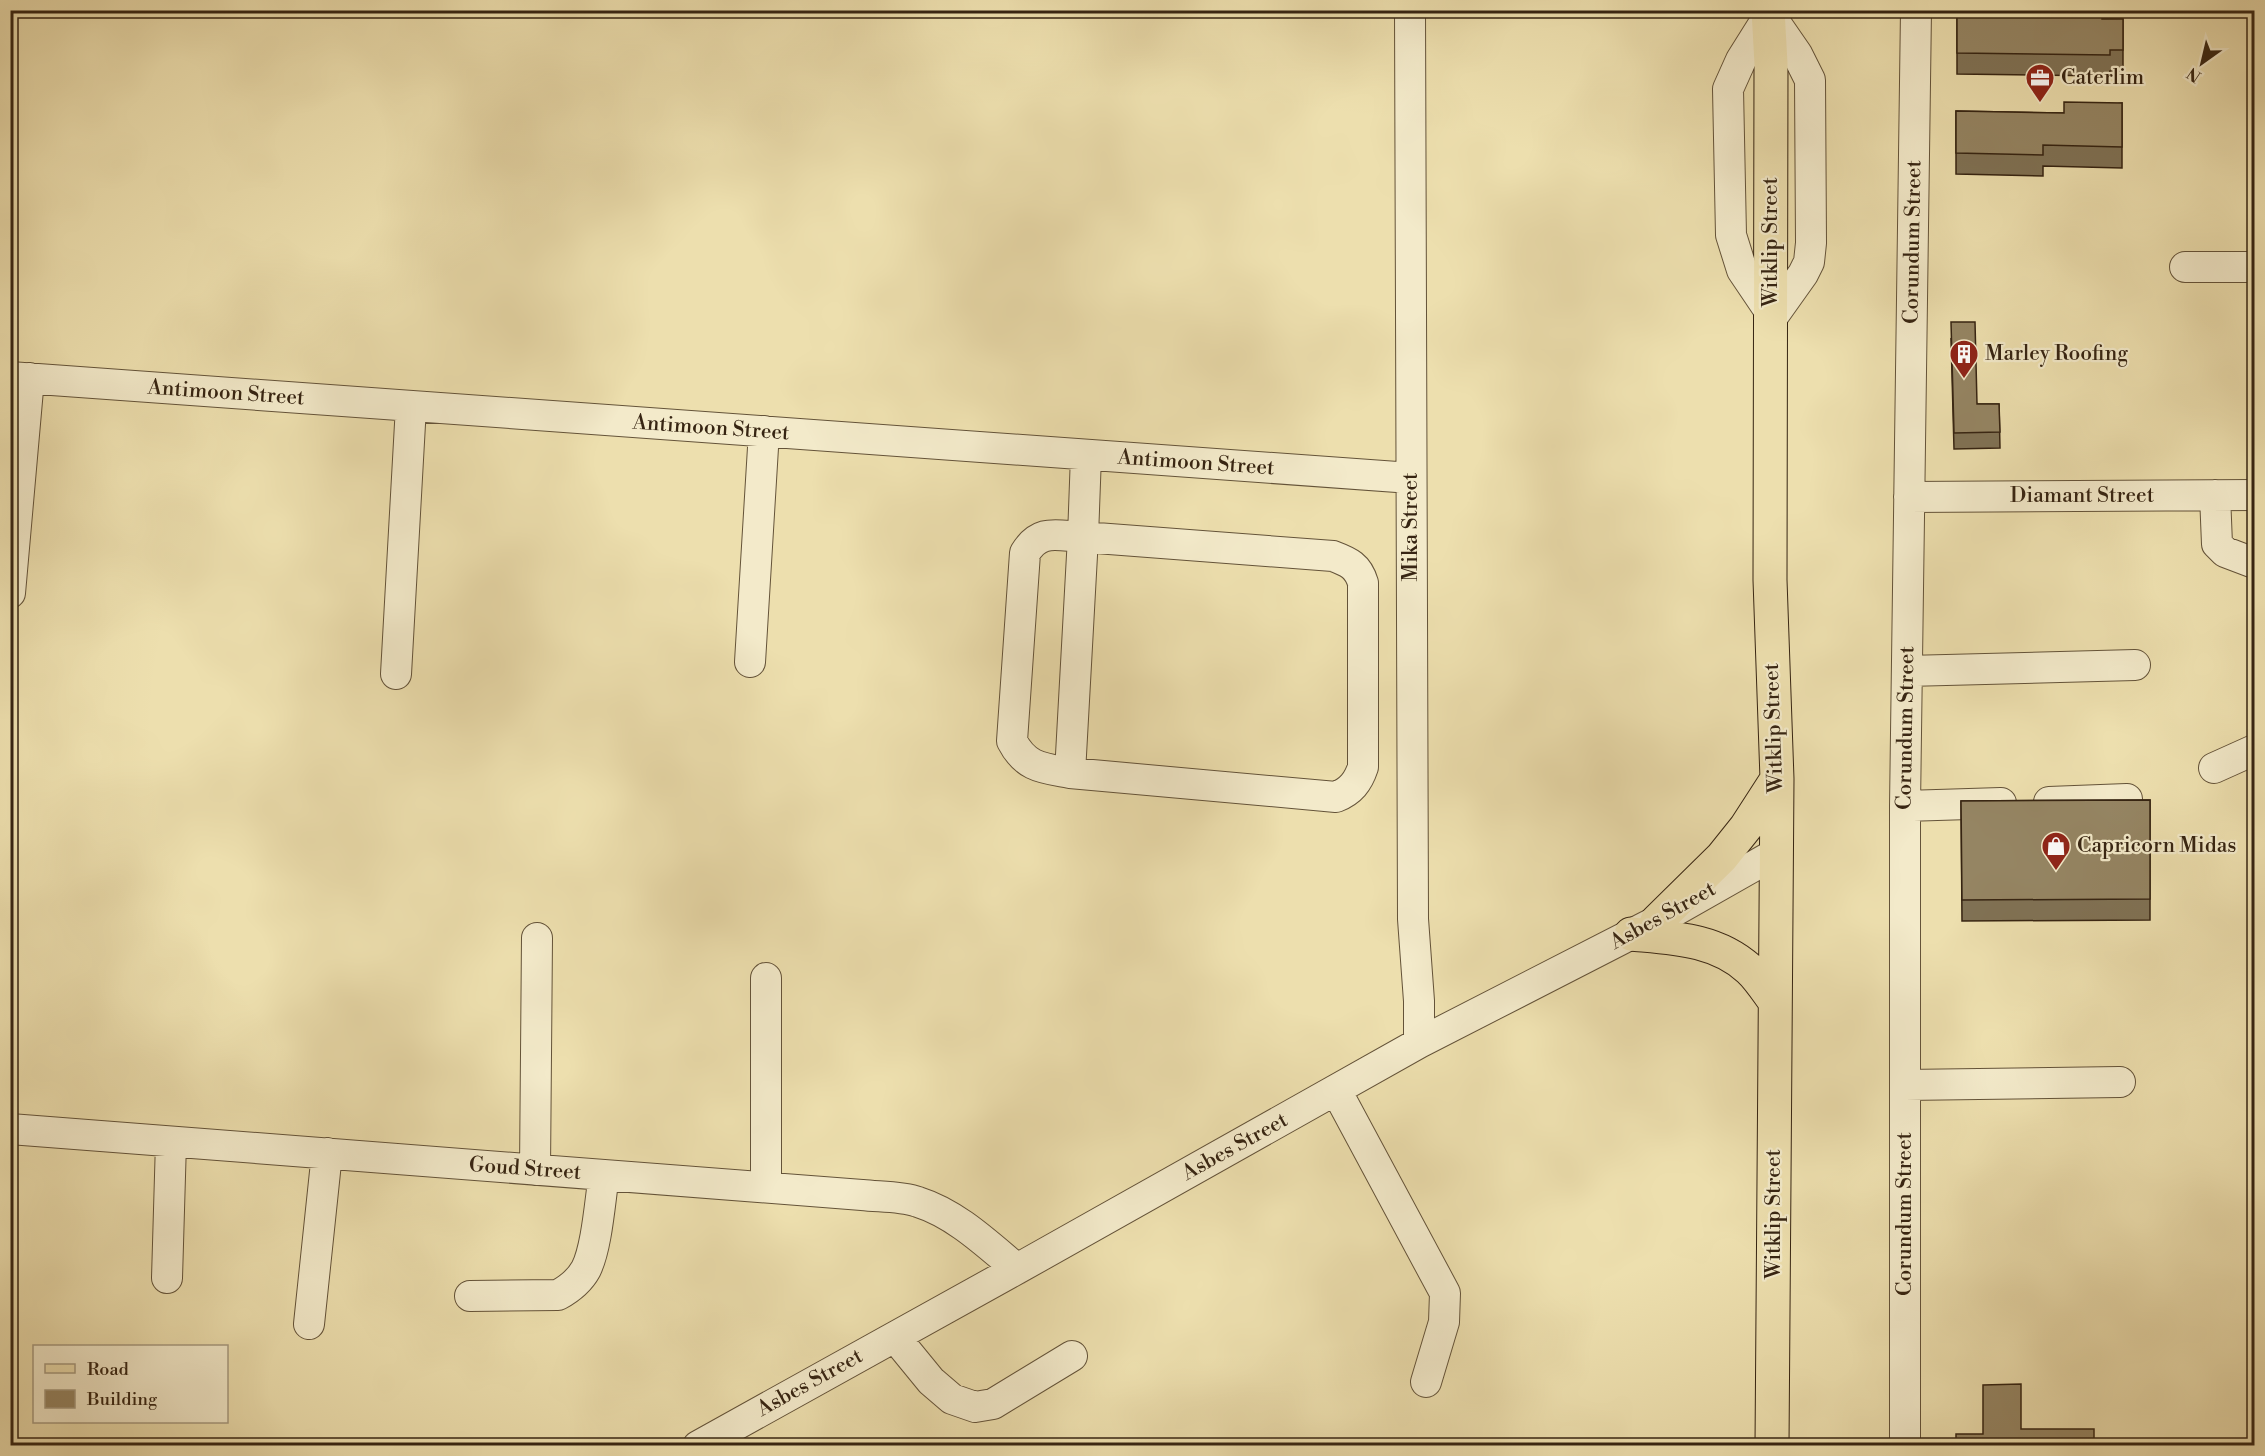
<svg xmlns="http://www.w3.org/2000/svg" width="2265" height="1456" font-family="'Libre Bodoni',serif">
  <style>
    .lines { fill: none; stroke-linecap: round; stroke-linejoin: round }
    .minor-casing { stroke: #645339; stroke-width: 32 }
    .major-casing { stroke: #362412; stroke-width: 35 }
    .minor { stroke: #f3eaca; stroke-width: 30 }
    .major { stroke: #eddfae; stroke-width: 33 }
    .wall { fill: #807255; stroke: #362412; stroke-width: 1.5 }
    .building { fill: #958563; stroke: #362412; stroke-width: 1.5 }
    .labels { text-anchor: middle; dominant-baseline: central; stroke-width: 4.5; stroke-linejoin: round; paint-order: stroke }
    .poi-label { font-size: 21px; fill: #362412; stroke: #f3eaca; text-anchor: start }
    .street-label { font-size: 21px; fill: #362412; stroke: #f3eaca }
  </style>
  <rect width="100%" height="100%" fill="#eddfae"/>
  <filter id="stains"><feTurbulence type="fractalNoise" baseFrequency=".00333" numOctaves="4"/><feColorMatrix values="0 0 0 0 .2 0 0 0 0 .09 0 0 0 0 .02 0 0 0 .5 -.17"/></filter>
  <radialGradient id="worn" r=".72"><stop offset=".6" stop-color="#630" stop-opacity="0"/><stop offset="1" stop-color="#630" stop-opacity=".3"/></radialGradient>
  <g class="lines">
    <g class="minor-casing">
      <path id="minor" d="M1410,10L1413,919L1419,1001V1043
        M1768,12L1797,54L1810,80L1811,243L1809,262L1803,274L1771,319
        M1768,17L1741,60L1728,89L1731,235L1742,270L1771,313
        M2185,267H2254
        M10,377L1411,478
        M2215,495L2217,544L2225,552L2254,563
        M1909,497L2254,495
        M10,593L29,378
        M750,662L764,431
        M1907,671L2135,665
        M396,674L411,406
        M2214,768L2254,750
        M1070,773L1083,537C1057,536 1040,528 1025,553L1012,741C1026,768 1043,768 1070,773L1336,797C1351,791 1358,782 1363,767V583C1358,566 1349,562 1333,556L1083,537L1086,455
        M2049,802L2127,799
        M1905,806L2001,803
        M1905,1085L2120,1082
        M1336,1090L1445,1293L1444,1322L1426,1382
        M10,1129L862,1195C880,1197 901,1196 918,1202C956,1214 987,1244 1017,1269
        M535,1170L537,938
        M766,1187V978
        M167,1278L171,1142
        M470,1296L558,1295C569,1289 580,1280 586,1269C597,1247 600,1200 604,1175
        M309,1324L327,1153
        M895,1337L931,1381L952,1399L975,1407L993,1404L1072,1356
        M698,1446L1017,1269L1419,1043L1657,921L1775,854
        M1905,1446V806L1916,10"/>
    </g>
    <g class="major-casing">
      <path id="major" d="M1768,10L1771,64L1770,580L1777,779L1772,1446
        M1657,921L1722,857L1746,827L1777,779
        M1631,934C1673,938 1716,939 1749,969C1759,978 1767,991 1775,1002"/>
    </g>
    <use href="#minor" class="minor"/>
    <use href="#major" class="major"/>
  </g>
  <path class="wall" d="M1957,16L2123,19V71H2110V76L1957,74Z
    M2122,103V168L2043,166V176L1956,174V111L2064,113Z
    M1951,338L1977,404H1999L2000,448L1954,449Z
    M2150,800V920L1962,921L1961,801Z"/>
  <path class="building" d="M1960,10H2102V19H2123V50H2110V55L1957,53V16H1960Z
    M2064,102L2122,103V147L2043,145V155L1956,153V111L2064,113Z
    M1951,322H1975L1977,404H1999L2000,432L1954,433Z
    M2150,800V899L1962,900L1961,801Z
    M2021,1384V1429H2094V1446H1956V1434H1983V1385Z"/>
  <defs>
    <g id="office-pin" transform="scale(1.5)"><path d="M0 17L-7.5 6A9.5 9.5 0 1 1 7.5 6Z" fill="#8f2418" stroke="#f3eaca"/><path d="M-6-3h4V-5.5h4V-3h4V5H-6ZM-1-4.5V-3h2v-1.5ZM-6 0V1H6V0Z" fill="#fff"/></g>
    <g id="building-pin" transform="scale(1.5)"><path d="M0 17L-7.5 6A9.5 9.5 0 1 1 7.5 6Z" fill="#8f2418" stroke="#f3eaca"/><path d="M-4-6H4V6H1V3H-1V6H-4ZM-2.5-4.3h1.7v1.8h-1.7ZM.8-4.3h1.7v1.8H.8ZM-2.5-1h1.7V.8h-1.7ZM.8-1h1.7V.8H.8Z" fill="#fff"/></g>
    <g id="shop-pin" transform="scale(1.5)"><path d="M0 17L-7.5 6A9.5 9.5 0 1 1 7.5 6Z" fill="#8f2418" stroke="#f3eaca"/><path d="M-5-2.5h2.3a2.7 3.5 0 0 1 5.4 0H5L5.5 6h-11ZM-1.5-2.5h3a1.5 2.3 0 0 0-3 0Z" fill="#fff"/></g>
  </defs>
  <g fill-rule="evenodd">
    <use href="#office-pin" x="2040" y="78"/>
    <use href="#building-pin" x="1964" y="354"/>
    <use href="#shop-pin" x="2056" y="846"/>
  </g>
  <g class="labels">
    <g class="poi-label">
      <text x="2061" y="78">Caterlim</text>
      <text x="1985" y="354">Marley Roofing</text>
      <text x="2077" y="846">Capricorn Midas</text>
    </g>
    <g class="street-label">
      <text transform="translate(1771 242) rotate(-90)">Witklip Street</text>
      <text transform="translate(1913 242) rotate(-89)">Corundum Street</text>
      <text transform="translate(226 393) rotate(4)">Antimoon Street</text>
      <text transform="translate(711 428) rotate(4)">Antimoon Street</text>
      <text transform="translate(1196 463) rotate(4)">Antimoon Street</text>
      <text x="2082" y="496">Diamant Street</text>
      <text transform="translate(1411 527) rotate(-90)">Mika Street</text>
      <text transform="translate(1774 728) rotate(-92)">Witklip Street</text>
      <text transform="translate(1906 728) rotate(-89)">Corundum Street</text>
      <text transform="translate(1663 916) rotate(-29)">Asbes Street</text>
      <text transform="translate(1235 1147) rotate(-29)">Asbes Street</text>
      <text transform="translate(525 1169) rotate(4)">Goud Street</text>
      <text transform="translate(1774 1214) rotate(-90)">Witklip Street</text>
      <text transform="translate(1905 1214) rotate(-90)">Corundum Street</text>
      <text transform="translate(810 1383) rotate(-29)">Asbes Street</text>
    </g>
  </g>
  <rect width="2265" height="1456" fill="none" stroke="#eddfae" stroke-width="36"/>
  <rect x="12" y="12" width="2241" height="1432" fill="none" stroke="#362412" stroke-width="3"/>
  <rect x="18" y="18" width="2229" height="1420" fill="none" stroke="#362412" stroke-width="1.5"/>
  <rect x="33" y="1345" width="195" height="78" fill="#f3eaca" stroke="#a79b80" stroke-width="1.5"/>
  <rect x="45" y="1364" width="30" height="9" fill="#eddfae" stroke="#a79b80" stroke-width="1.5"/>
  <text x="87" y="1375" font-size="18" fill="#362412">Road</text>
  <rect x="45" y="1390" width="30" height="18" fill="#958563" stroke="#a79b80" stroke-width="1.5"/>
  <text x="87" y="1405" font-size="18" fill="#362412">Building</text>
  <g transform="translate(2202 63) rotate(214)" stroke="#f3eaca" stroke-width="4.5" paint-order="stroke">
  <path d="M0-4.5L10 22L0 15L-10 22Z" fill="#362412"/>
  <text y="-9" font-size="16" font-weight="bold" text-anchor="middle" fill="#362412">N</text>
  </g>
  <rect width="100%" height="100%" filter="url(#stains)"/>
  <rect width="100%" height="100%" fill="url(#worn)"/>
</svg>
